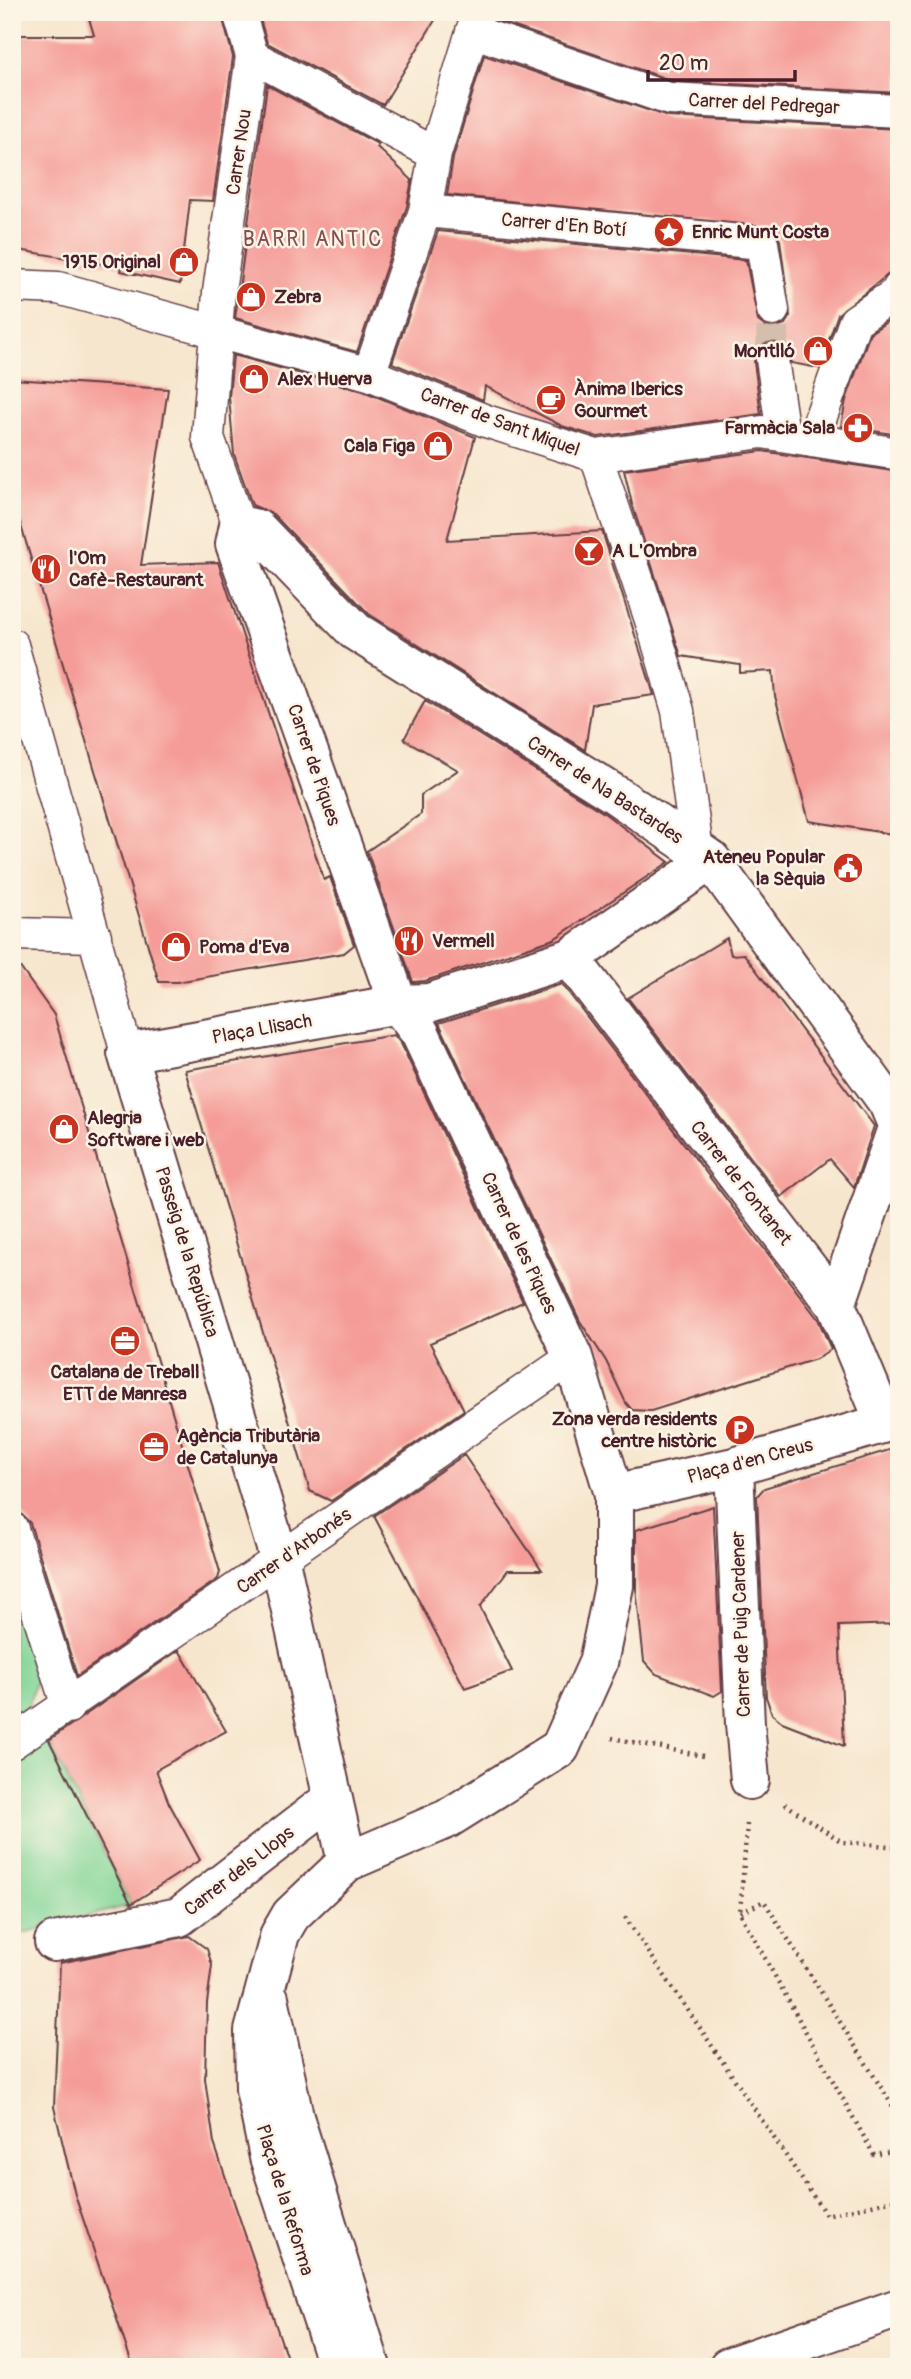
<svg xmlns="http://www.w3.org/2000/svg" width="911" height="2379" font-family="Pangolin,sans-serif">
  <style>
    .green { fill: #81d597; stroke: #667a61; stroke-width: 2 }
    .building { fill: #f59c98 }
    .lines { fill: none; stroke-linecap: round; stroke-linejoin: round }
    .pedestrian-tunnel { stroke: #d4bead; stroke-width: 32; stroke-dasharray: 32 16; stroke-linecap: butt }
    .pedestrian-casing { stroke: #643d43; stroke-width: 35 }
    .minor-casing { stroke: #643d43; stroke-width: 42 }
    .path { stroke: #643d43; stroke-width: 4.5; stroke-dasharray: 2 5; stroke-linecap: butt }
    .pedestrian { stroke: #fff; stroke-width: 32 }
    .minor { stroke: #fff; stroke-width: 38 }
    .labels { text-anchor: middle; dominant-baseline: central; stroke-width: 5; stroke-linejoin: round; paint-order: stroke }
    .street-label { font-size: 19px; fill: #4a1f2b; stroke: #fcf5e5 }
    .poi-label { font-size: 19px; font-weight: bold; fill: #4a1f2b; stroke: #fcf5e5; text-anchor: start }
    .neighbourhood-label { font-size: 21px; letter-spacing: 2px; fill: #864b51; stroke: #fcf5e5 }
  </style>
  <rect width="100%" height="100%" fill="#fcf5e5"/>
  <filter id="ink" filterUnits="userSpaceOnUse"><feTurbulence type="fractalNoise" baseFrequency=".0143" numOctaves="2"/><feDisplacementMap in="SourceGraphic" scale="14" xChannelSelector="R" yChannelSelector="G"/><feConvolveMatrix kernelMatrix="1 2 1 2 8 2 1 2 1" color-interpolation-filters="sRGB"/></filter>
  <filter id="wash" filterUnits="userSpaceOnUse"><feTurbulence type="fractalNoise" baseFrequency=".00686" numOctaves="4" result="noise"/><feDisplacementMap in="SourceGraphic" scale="28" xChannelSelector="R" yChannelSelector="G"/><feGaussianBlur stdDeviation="1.57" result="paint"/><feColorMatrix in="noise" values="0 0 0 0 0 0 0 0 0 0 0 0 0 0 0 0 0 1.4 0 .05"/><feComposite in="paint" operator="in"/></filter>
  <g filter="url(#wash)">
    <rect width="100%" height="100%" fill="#f7e6ce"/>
    <path class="green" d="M12,1585L27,1629L43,1654L27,1711L12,1721Z
      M46,1736L131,1905L12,1936V1759Z"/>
    <g id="blocks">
      <path class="building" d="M87,12H221L233,57L213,201L190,200L180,284L121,271L122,267L12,249V35H94Z
        M258,12H440L383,105L267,43Z
        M497,12L899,15V93L673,81L495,20Z
        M484,55L668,117L899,129V232L890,273L838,314L819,368L791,363L787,348L779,342L769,341L760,345L754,362L761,414L598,437L562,426L485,386L483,400L392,363L438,231L746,260L758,321L766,327L775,328L785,324L790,316L780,240L771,227L447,195L453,158Z
        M267,85L378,144L377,147L412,180L407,206L357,352L235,318Z
        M899,314V435L841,426L846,400L870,333Z
        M233,355L363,391L475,437L447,540L602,531L654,695L592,704L585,750L369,614L273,514L252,505L234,454L229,397Z
        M12,379L168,389L141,565L218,562L324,880L330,877L354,945L344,953L177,982H159L12,496Z
        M762,451L899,472V835L809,821L775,696L773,671L740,673V665L681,656L632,504L624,470Z
        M425,701L604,813L669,862L554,939L425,981L413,982L367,851L421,814V795L458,770L404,739Z
        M727,938L731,955L744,954L874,1126L854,1187L830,1159L781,1197L628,998Z
        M12,956L54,1015L220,1572L218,1579L77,1676L30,1523L19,1512L12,1493Z
        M562,984L818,1319L831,1349L816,1359L651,1411L632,1410L626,1403L606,1361L580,1321L439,1023Z
        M394,1035L401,1044L523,1302L430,1343L464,1410L331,1501L310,1491L185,1070Z
        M899,1447V1624L839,1626L844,1746L782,1722L772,1714L766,1697L757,1496L764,1488Z
        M464,1455L542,1570H508L480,1607L512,1671L465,1688L374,1516Z
        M713,1506L722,1691L714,1696L656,1674L644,1661L636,1588V1530Z
        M179,1650L226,1731L156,1770L169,1803L200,1860L131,1904L49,1740Z
        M189,1936L207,1949L212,1965L207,2003L205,2079L214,2143L290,2367H133L75,2195L54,2107L60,1963Z"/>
    </g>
  </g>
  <g filter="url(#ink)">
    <use href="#blocks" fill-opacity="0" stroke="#643d43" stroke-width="2"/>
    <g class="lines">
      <path class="pedestrian-tunnel" d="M772,359L773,310"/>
      <g class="pedestrian-casing">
        <path id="pedestrian" d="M472,31L669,99L899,111
          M252,56L435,154
          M425,211L762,243L773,310
          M12,286L58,288L369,374L486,421L596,456L762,432L899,454
          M772,359L783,434
          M369,374L425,211L435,154L478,12
          M813,439L855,321L898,292L899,288
          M596,456L654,629L678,711L697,851
          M239,525L208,437L219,292L252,56L239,12
          M12,645L127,1053
          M12,934L95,936
          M12,1529L68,1707
          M12,1743L573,1357"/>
      </g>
      <g class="minor-casing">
        <path id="minor" d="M570,958L836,1305L885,1423
          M836,1305L897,1128
          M734,1467L745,1724L750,1780
          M614,1494L734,1467L899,1419
          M347,1862L280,1561L127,1053L398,1004L429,1003L570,958L711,860
          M54,1942L179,1917L333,1798
          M269,1998L294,2117L371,2367
          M338,2367L269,2157L255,2089L254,2031L280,1934L291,1915L347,1862L447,1819L560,1748L598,1663L614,1586V1494L573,1357L420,1033L398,1004L235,544L239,525L257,529L355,631L616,795L711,860L888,1103L899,1129
          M728,2367L899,2308"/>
      </g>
      <path class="path" d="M612,1738L703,1756
        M785,1804L842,1842L899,1847
        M747,1824L740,1913L874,2155L899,2151
        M741,1913L764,1901L899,2116
        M625,1917L826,2215L899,2199"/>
      <use href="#pedestrian" class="pedestrian"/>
      <use href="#minor" class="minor"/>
    </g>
  </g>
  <defs>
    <g id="sight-disc" transform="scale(1.575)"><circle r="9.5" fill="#c8321e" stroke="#fcf5e5"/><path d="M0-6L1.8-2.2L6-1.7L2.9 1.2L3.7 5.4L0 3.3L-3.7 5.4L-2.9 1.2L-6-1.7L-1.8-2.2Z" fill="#fff"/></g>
    <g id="shop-disc" transform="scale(1.575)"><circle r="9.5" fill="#c8321e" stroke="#fcf5e5"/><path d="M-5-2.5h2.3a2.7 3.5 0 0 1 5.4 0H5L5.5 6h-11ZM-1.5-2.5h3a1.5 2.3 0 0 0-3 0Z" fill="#fff"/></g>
    <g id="cafe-disc" transform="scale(1.575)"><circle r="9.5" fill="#c8321e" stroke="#fcf5e5"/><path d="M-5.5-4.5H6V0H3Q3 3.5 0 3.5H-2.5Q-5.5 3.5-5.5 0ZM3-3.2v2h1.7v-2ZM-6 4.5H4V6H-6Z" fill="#fff"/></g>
    <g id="pharmacy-disc" transform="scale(1.575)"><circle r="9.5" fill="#c8321e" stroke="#fcf5e5"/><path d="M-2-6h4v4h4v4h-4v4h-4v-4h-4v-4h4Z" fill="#fff"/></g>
    <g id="bar-disc" transform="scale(1.575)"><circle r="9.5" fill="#c8321e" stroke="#fcf5e5"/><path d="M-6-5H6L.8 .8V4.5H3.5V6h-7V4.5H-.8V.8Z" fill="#fff"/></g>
    <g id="restaurant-disc" transform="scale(1.575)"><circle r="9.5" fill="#c8321e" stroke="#fcf5e5"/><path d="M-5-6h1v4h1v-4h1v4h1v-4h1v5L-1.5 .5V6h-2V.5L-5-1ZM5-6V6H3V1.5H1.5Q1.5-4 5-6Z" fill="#fff"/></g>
    <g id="civic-disc" transform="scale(1.575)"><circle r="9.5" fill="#c8321e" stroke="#fcf5e5"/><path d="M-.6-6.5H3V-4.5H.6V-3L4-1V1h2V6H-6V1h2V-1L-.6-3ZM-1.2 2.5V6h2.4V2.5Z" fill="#fff"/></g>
    <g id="office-disc" transform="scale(1.575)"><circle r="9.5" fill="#c8321e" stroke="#fcf5e5"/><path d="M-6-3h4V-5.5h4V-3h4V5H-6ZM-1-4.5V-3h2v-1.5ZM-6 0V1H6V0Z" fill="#fff"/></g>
    <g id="parking-disc" transform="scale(1.575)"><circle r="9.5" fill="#c8321e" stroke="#fcf5e5"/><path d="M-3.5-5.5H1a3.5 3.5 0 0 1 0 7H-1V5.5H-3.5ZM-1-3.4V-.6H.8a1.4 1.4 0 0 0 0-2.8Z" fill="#fff"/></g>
  </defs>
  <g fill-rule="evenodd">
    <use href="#sight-disc" x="669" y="232"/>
    <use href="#shop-disc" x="184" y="262"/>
    <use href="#shop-disc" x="251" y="297"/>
    <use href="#shop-disc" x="818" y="351"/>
    <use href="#shop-disc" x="254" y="379"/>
    <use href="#cafe-disc" x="551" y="400"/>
    <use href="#pharmacy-disc" x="858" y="428"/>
    <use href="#shop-disc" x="438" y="446"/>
    <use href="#bar-disc" x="589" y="551"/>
    <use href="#restaurant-disc" x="46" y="569"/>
    <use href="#civic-disc" x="848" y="868"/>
    <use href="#restaurant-disc" x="409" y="941"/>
    <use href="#shop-disc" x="176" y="947"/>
    <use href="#shop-disc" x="64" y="1129"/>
    <use href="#office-disc" x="125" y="1341"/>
    <use href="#parking-disc" x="740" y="1430"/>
    <use href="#office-disc" x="154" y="1447"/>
  </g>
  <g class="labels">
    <g class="street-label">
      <text transform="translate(764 104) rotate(3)">Carrer del Pedregar</text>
      <text transform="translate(239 152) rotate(-82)">Carrer Nou</text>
      <text transform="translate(564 225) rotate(5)">Carrer d'En Botí</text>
      <text transform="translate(500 422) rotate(20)">Carrer de Sant Miquel</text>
      <text transform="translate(314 765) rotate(71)">Carrer de Piques</text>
      <text transform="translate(605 790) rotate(33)">Carrer de Na Bastardes</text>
      <text transform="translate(262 1029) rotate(-10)">Plaça Llisach</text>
      <text transform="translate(741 1183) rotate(52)">Carrer de Fontanet</text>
      <text transform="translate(519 1243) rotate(65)">Carrer de les Piques</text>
      <text transform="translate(187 1252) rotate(73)">Passeig de la República</text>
      <text transform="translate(750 1461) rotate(-15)">Plaça d'en Creus</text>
      <text transform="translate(294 1551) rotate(-35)">Carrer d'Arbonés</text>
      <text transform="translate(741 1624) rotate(-92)">Carrer de Puig Cardener</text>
      <text transform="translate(239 1871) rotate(-38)">Carrer dels Llops</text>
      <text transform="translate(285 2200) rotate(73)">Plaça de la Reforma</text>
    </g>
    <g class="poi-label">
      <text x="692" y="232">Enric Munt Costa</text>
      <text x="161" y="262" text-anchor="end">1915 Original</text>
      <text x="274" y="297">Zebra</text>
      <text x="795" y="351" text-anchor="end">Montlló</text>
      <text x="277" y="379">Alex Huerva</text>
      <text x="574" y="389">Ànima Iberics<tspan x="574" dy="22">Gourmet</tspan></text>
      <text x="835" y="428" text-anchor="end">Farmàcia Sala</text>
      <text x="415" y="446" text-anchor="end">Cala Figa</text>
      <text x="612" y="551">A L'Ombra</text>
      <text x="69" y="558">l'Om<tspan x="69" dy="22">Cafè-Restaurant</tspan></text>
      <text x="825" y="857" text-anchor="end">Ateneu Popular<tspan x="825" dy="22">la Sèquia</tspan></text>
      <text x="432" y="941">Vermell</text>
      <text x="199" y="947">Poma d'Eva</text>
      <text x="87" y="1118">Alegria<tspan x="87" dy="22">Software i web</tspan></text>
      <text x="125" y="1372" text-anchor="middle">Catalana de Treball<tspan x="125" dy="22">ETT de Manresa</tspan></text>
      <text x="717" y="1419" text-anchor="end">Zona verda residents<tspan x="717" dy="22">centre històric</tspan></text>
      <text x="177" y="1436">Agència Tributària<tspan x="177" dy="22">de Catalunya</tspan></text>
    </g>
    <g class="neighbourhood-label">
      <text x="313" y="239">BARRI ANTIC</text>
    </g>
  </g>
  <rect width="911" height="2379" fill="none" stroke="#fcf5e5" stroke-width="42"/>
  <path d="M648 70v10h147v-10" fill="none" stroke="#4a1f2b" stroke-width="3.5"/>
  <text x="659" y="70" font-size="21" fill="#4a1f2b" stroke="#fcf5e5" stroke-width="5" paint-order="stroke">20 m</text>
</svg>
